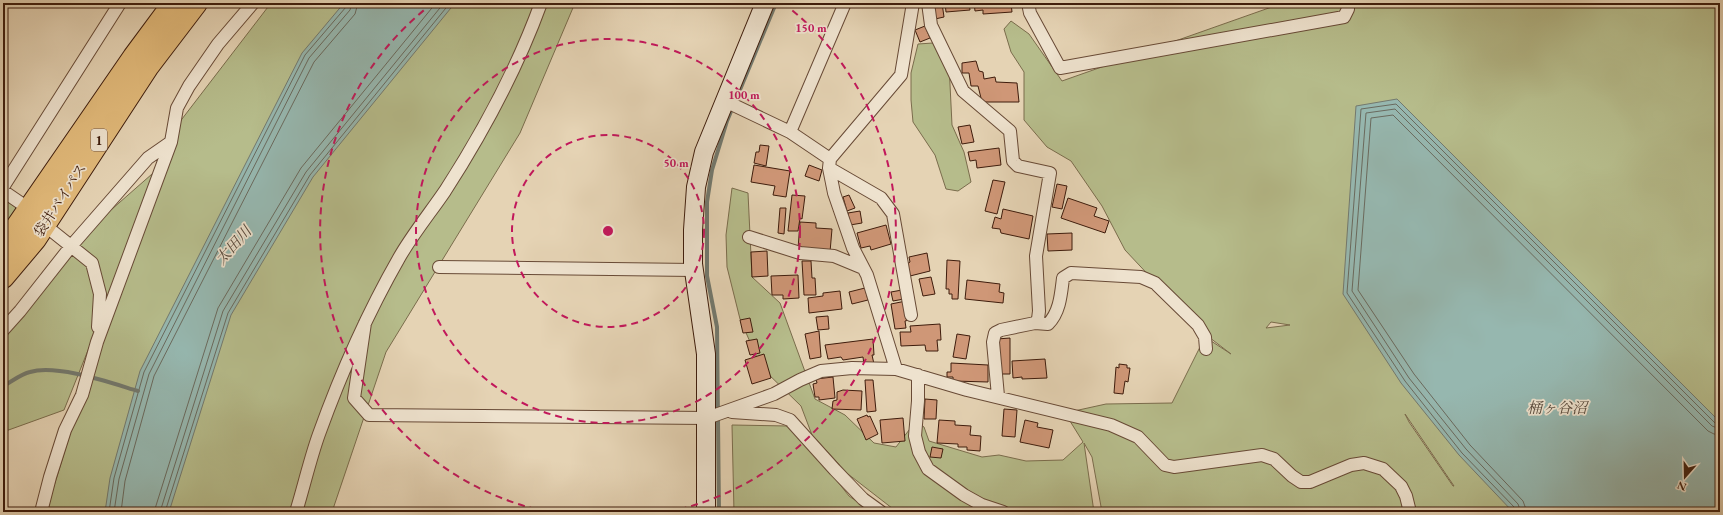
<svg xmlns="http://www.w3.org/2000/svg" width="1723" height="515" font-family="'EB Garamond','Noto Serif JP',serif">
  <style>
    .green { fill: #b6bc8b; stroke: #7a6c4c; fill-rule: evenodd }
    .water { fill: #96b7af; stroke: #73796e }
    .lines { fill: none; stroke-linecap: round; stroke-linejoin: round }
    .shore { stroke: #6a6a5e; stroke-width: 1 }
    .stream { stroke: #73796e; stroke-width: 4 }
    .building { fill: #cf9777; stroke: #3e1c0c }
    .street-casing { stroke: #684a36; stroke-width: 14 }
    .secondary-casing { stroke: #3e1c0c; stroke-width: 20 }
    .highway-casing { stroke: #3e1c0c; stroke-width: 24 }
    .street { stroke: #eee2ce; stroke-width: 12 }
    .secondary { stroke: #eee2ce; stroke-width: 18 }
    .highway { stroke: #e2ba7a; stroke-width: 22 }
    .ring { fill: none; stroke: #c2185b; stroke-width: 2; stroke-dasharray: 7 5 }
    .labels { text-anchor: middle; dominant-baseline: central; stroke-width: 3.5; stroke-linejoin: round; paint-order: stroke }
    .shield { fill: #eee2ce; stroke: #735746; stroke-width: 1 }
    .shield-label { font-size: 13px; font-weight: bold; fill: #3e1c0c }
    .street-label { font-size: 14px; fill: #3e1c0c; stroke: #eee2ce }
    .water-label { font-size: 15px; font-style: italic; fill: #584a3d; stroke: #eee2ce }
    .centre { fill: #c2185b; stroke: #eee2ce; stroke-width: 2 }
    .ring-label { font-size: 12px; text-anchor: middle; font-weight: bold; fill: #c2185b; stroke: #eee2ce; stroke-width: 3.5; stroke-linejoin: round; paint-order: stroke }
  </style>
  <rect width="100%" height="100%" fill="#e5d3b4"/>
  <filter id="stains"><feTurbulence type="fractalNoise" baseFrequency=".005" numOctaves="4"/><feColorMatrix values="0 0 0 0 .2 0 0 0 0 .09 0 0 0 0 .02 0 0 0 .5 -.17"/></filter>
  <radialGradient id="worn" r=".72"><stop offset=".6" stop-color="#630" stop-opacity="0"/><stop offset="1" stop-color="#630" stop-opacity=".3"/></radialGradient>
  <path class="green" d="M271,3H575L520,133L386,352L332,512H46L82,395L150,196L64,410L3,432V326L79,238L160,167L172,132Z
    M1283,3H1720V422L1397,99L1514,512H1102L1092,457L1084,443L1094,512H1059L1054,509L1052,512H897L848,474L812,435L801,406L761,367L740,319L727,267L726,235L732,188L748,193L752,277L780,303L815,399L845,415L874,443L896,447L916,421L924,427L929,441L982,457L999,455L1026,461L1063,460L1083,442L1065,413L1106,404L1172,403L1205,337L1231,354L1201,331L1125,250L1102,206L1071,161L1047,147L1024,120V72L1011,52L1004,29L1011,21L1029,34L1062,81ZM1271,322L1290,325L1266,328ZM1405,414L1454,486H1453L1409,422Z
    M933,43L949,64L952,125L964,152L971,182L958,191L946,189L935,155L913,122L911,100V73L918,44Z
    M3,192L21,211L3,233Z
    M732,425L788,426L810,447L849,496L872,512H734Z"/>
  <path class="water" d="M344,3H455L313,177L231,315L169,512H105L110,478L140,371L302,53Z
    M1397,99L1720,422V512H1513L1459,455L1401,383L1343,294L1356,106Z"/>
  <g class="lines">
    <path class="shore" d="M109,512L114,478L144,372L305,55L346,7L347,3
      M114,512L119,479L149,374L309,58L350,10L352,3
      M121,512L125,481L154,376L314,62L355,14L358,3
      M154,512L218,308L301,168L436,3
      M160,512L223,311L306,172L444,3
      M165,512L228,313L310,175L450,3
      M1516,512L1515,508L1462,453L1405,381L1347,293L1361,109L1396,104L1715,423L1720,424
      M1521,512L1518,504L1466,449L1409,378L1352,291L1366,113L1395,109L1712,426L1720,429
      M1527,512L1523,501L1470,445L1414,374L1358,290L1371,118L1393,115L1708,431L1714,434L1720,435"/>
    <path class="stream" d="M3,386C11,382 21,374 30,372C57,364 111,383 138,391
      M719,512L717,327L707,276V202L712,170L727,121L776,3"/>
  </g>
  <path class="building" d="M932,3H942L944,17L935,19Z
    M945,3H969L970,10L946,12Z
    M974,3H1011L1012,12L983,14V10L975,11Z
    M925,26L930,38L920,42L915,30Z
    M976,61L979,71L983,72L984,79L995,77L996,82L1017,83L1019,102H982L978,86H971L969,73H962V63Z
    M970,125L974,142L962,144L958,127Z
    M760,145L769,146L766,166L754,163L756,152H759Z
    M999,148L1001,165L977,168L976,160L970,161L968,152Z
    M754,165L790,171L786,197L773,195L775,186L751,182Z
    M809,165L822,170L819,181L805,176Z
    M993,180L1005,182L997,214L985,211Z
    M1057,184L1067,186L1062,209L1052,207Z
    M792,195L805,196L802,219L800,218L798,231H788Z
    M849,195L855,208L847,211L843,197Z
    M1068,198L1097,208L1094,216L1109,221L1105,233L1061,218Z
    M780,208H786L784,234L778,233Z
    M1003,209L1033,216L1029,239L1001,233L1000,229L992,228L995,217L1001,219Z
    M860,211L862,223L850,225L848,213Z
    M800,222L816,223V228L832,229L830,252L798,249Z
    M886,225L891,244L871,250L870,246L861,248L857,233Z
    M1072,233V250L1048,251L1047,234Z
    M767,251L768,276L752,277L751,252Z
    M927,253L930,271L910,276L907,264L910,262L909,257Z
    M947,260L960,261L958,299H952V294H949V289H946Z
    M802,261H811L812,278H815L816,295H804Z
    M798,275L799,298L783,299V295H772L771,276Z
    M931,277L935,294L923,296L919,279Z
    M967,280L1000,284L999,292L1004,293L1003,303L965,299Z
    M865,288L868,300L852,304L849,292Z
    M902,290L904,299L893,301L891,292Z
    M840,291L842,309L809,313L808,298L823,296V293Z
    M906,301L909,320L905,321L906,328L895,329L891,304Z
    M828,316L829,329L818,330L816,317Z
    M750,318L753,332L743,333L740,320Z
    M940,324L941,340H937L938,351H926L925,345L901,346L900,332H911L910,326Z
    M819,331L821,357L810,359L805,334Z
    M957,334L970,336L966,359L953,357Z
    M1010,338V374H1001L997,339Z
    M757,339L760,353L750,355L746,341Z
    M873,339L874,355H872L874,364L864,365L863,357L843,360L841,357L828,359L825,345Z
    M764,354L771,378L752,384L745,360Z
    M1045,359L1047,378L1022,379V377L1013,378L1012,361Z
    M951,363L988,365V382L953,381V377H947V372H951Z
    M1119,364L1127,365V368H1130L1128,382L1125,381L1123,394L1114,393L1116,367L1119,368Z
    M833,377L835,398L819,400V397H815L813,384L817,383L816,379Z
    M865,380H873L876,411L867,412Z
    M843,390L862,391L861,410L832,409L833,401L837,400V392Z
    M925,399L937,400L936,419H924Z
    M1004,409L1017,410L1015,437L1002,436Z
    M867,415L868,417L870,416L878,434L866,440L857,419Z
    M903,418L905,441L882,443L880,420Z
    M939,420L955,421V425L971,426L970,435L981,436L980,451L967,450V447H958V444L937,443Z
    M1025,420L1038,423L1037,427L1053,430L1049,448L1020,442Z
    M932,447L943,449L941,458L930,457Z"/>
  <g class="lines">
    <g class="street-casing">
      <path id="street" d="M928,3L931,25L963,91L1010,131L1013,161L1018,166L1050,173L1036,256L1039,311L1038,319L1035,323L1001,330L995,333L993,342L998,396
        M1028,3L1030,13L1060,68L1344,17L1348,9L1346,3
        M725,101L790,132L830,159
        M790,132L845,3
        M829,168L881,198L893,214L911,315
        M3,187L120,3
        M3,191L22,204
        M52,231L92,263L100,294L98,327
        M749,237L800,253L834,256L863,268
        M439,267L694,270
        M365,323L354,398L369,415L707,418L774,394L800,380L821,371L852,368L896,369L967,390L1111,425L1138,437L1165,465L1174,467L1262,455L1274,459L1292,476L1301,482H1310L1351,465L1364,463L1383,469L1401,486L1406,496L1410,512
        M1035,323L1048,324C1060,312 1061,294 1063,278L1071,273L1141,277L1155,283L1198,325L1205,337L1206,349
        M3,330L20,311L72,245L148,158L171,142
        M896,369L867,275L853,248L834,193L829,168L830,159L901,75L913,3
        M918,375V401L915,436L919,452L928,469L964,495L982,505L1003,512
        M732,412L776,415L790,420L835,470L863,499L881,512
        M41,512L50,477L65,430L82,395L97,342L171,142L177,108L189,86L218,44L253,3
        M296,512C304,486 310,459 319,434C341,373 367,314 399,258C412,235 430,213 445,191C483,132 517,69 541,3"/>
    </g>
    <g class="secondary-casing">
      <path id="secondary" d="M706,512V354L693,264V230L696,187L704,152L765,3"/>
    </g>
    <g class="highway-casing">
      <path id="highway" d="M3,247L134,57L174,3
        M3,277L35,239L148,66L196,3"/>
    </g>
    <use href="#street" class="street"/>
    <use href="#secondary" class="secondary"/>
    <use href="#highway" class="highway"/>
  </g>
  <g class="ring">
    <circle cx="608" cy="231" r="96"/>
    <circle cx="608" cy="231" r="192"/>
    <path d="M548 512A287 287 0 0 1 433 3M783 3A287 287 0 0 1 668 512"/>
  </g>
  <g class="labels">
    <rect class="shield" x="91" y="129" width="16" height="22" rx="3"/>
    <g class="shield-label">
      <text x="99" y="140">1</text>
    </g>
    <g class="street-label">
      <text transform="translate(60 200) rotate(-57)">袋井バイパス</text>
    </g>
    <g class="water-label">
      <text transform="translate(233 245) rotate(-48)">太田川</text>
      <text x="1557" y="407">桶ヶ谷沼</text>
    </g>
  </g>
  <circle cx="608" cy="231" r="6" class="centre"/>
  <g class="ring-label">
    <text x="811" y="32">150 m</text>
    <text x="744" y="99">100 m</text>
    <text x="676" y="167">50 m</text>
  </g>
  <rect width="1723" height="515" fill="none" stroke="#e5d3b4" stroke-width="16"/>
  <rect x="4" y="4" width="1715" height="507" fill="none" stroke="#3e1c0c" stroke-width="2"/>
  <rect x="8" y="8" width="1707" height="499" fill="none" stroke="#3e1c0c"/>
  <g transform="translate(1685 477) rotate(200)" stroke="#eee2ce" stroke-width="3" paint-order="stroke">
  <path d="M0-3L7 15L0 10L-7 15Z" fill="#3e1c0c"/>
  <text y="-6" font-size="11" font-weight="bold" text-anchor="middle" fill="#3e1c0c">N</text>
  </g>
  <rect width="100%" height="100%" filter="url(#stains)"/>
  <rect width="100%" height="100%" fill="url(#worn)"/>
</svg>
